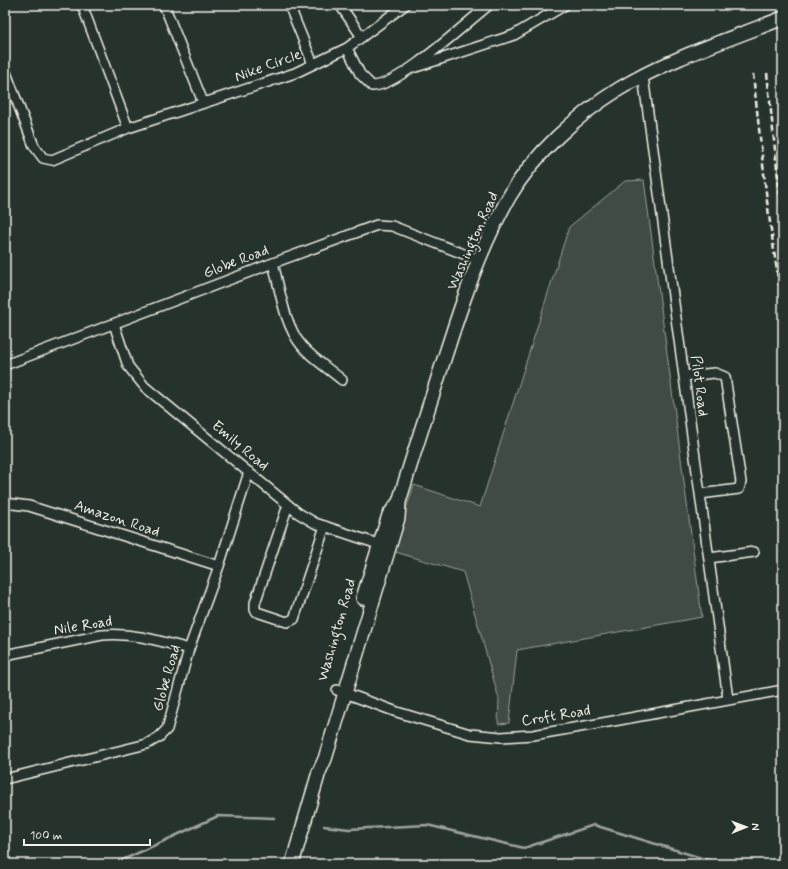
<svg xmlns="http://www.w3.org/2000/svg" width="788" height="869" font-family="Mynerve,sans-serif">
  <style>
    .green { fill: #414b45; stroke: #9a9e96 }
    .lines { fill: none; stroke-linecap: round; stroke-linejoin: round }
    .stream { stroke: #9fa39b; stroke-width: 2.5 }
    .minor-casing { stroke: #f4f1e8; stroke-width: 12 }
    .secondary-casing { stroke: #f4f1e8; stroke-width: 16 }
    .minor { stroke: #26332d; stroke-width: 9 }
    .secondary { stroke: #26332d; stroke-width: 13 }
    .rail { stroke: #f4f1e8; stroke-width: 2.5; stroke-dasharray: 6 3; stroke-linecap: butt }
    .labels { text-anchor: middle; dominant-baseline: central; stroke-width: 4; stroke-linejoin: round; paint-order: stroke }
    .street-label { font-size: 15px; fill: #f4f1e8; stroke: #26332d }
  </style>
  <rect width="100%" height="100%" fill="#26332d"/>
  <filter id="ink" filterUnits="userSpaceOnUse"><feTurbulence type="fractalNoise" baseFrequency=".025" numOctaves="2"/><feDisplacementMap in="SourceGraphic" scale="8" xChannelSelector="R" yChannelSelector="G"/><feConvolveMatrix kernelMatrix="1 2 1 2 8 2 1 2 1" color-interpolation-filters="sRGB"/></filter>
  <g filter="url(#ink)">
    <path class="green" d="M644,180L702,617L517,650L509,723L498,724L499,699L463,572L392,551L414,485L480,507L569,227L625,181Z"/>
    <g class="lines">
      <path class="stream" d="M324,826L349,829L427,825L524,848L594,825L721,864
        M114,864L218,816L274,818"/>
      <g class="minor-casing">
        <path id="minor" d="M82,5L128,128
          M164,5L203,102
          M289,5L313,64
          M340,5L362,37
          M347,48L360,74L372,86C398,87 466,23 489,5
          M416,67L514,35L565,5
          M5,70L34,146L43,158L52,160L128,128L295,73L347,48L405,5
          M643,76L728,699
          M273,263C280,289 284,325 302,346C313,359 329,369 342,380
          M114,324L128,366L145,387L298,513L315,523L384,546
          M5,365L273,263L377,225L392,226L479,260
          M684,376L715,373L725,377L741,482L739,489L700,494
          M5,503L29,506L219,566
          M288,505L255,603V610L257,612L287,622L294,619L325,526
          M709,558L754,552
          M5,655L102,635C132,632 160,641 189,649
          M337,690L397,712L470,734L501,737L533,735L597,724L783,690
          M5,779L147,744L159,737L167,729L189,649L219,566L249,472"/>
      </g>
      <g class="secondary-casing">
        <path id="secondary" d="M363,598L389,515L399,502
          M292,864L319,772L325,759L398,518L399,502C414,452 430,403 446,353C463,300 481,246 509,197C534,154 577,115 619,89C670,58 728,40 783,18"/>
      </g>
      <use href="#minor" class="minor"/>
      <use href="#secondary" class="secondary"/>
      <path class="rail" d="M767,73L783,226
        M753,74L767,201L783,314"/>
    </g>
  </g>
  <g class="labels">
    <g class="street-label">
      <text transform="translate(268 66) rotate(-20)">Nike Circle</text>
      <text transform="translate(473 241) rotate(-66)">Washington Road</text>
      <text transform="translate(236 262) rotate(-21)">Globe Road</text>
      <text transform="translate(699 386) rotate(83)">Pilot Road</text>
      <text transform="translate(240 446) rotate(40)">Emily Road</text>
      <text transform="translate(117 519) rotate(18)">Amazon Road</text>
      <text transform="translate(83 626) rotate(-9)">Nile Road</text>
      <text transform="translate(337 630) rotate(-74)">Washington Road</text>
      <text transform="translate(167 678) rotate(-74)">Globe Road</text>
      <text transform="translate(556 716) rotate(-9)">Croft Road</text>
    </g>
  </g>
  <rect width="788" height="869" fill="none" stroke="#26332d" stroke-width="20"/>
  <rect x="10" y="10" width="768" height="849" fill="none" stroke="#f4f1e8" stroke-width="1.5" filter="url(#ink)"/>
  <g transform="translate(746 827) rotate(89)" stroke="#26332d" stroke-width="3" paint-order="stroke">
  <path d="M0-3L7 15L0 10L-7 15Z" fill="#f4f1e8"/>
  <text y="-6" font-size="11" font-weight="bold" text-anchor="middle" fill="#f4f1e8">N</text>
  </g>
  <path d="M24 839v6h126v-6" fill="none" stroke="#f4f1e8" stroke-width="2"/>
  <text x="30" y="839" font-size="12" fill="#f4f1e8" stroke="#26332d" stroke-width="3" paint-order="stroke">100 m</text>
</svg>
